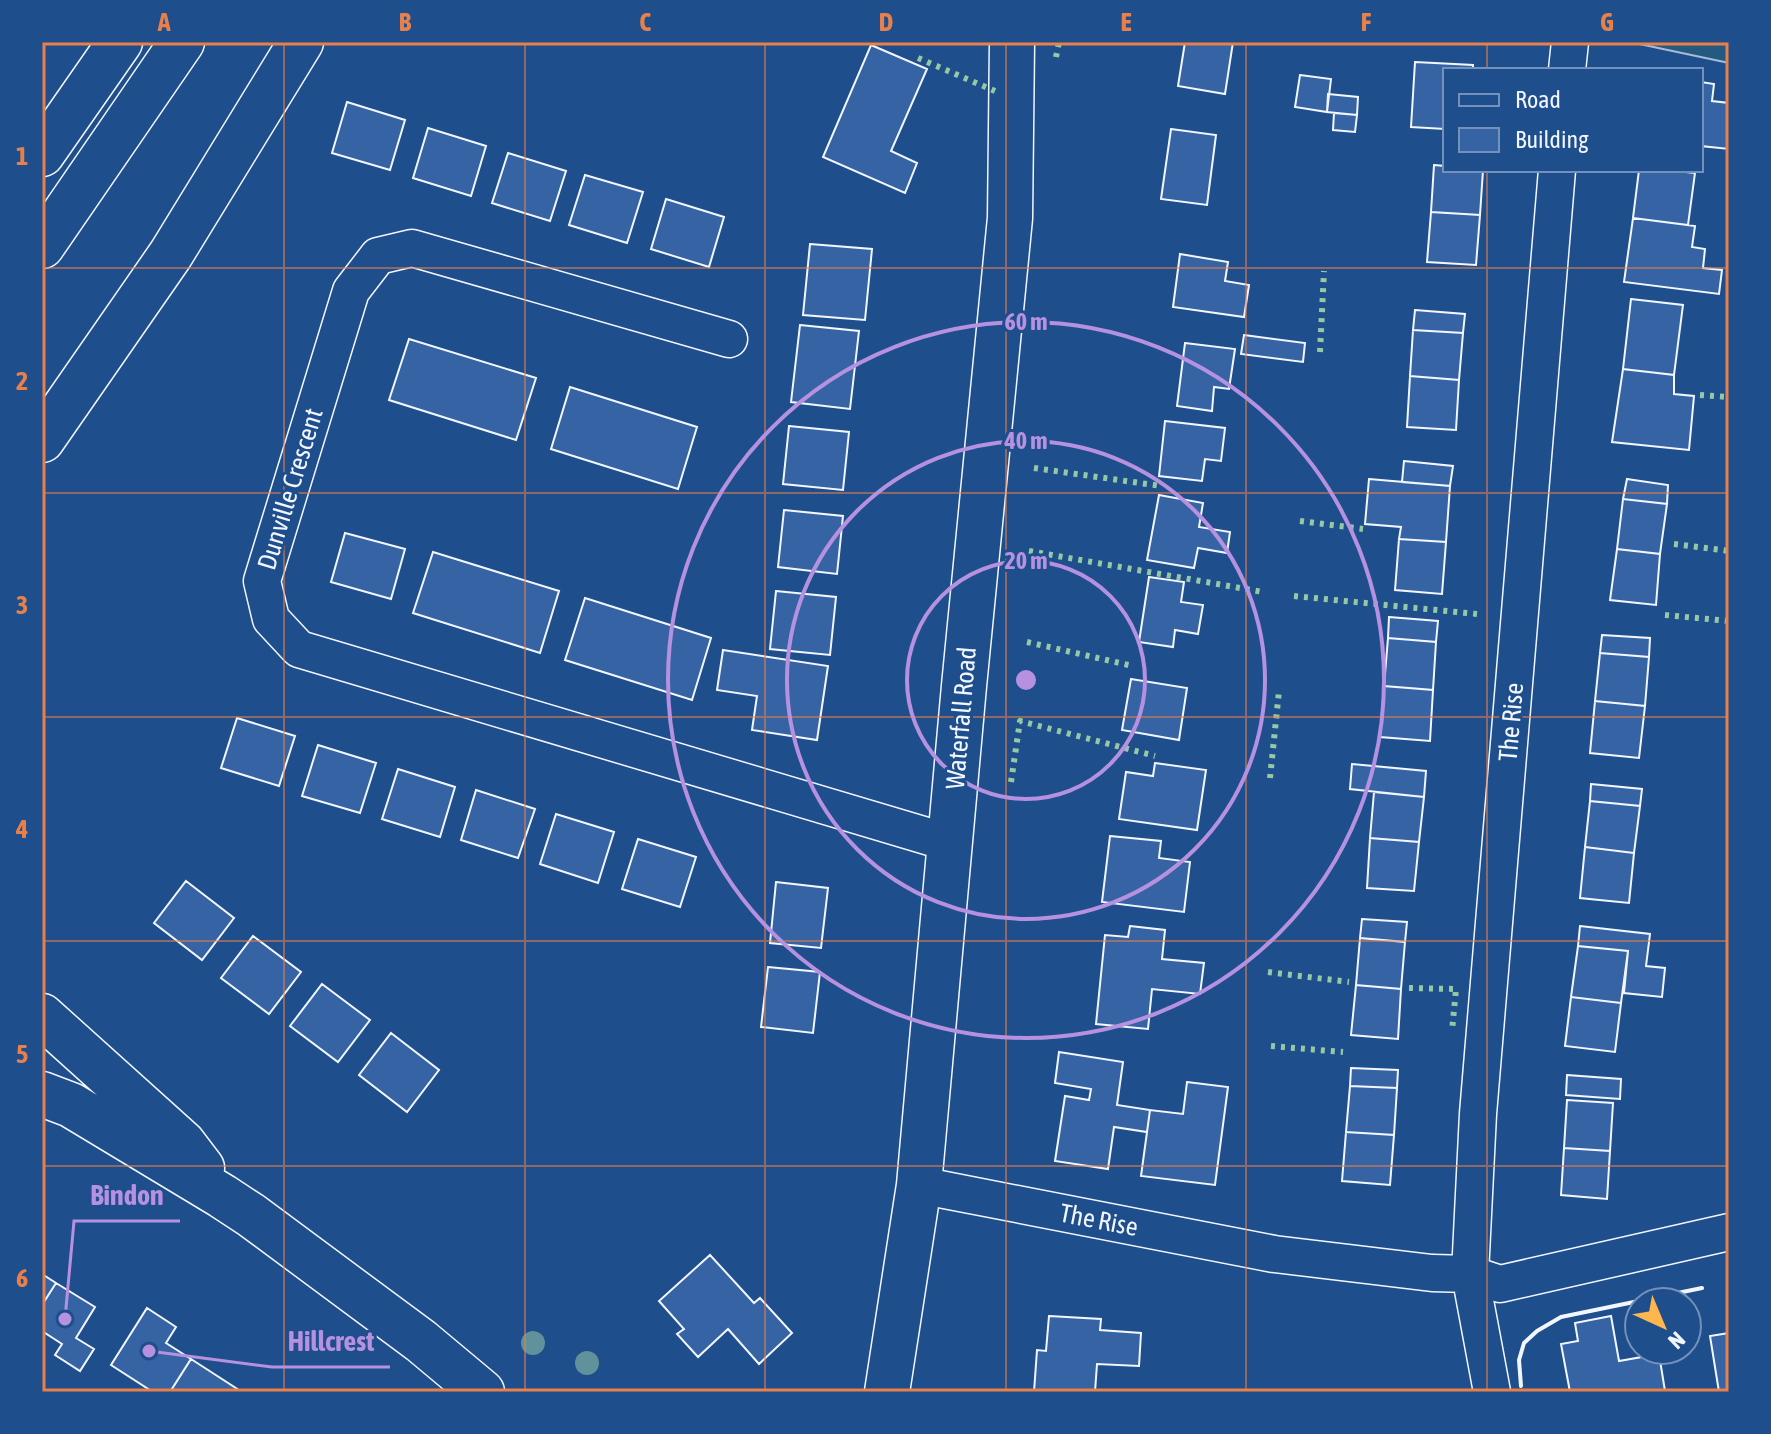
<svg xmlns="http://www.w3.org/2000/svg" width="1771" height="1434" font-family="'Asap Condensed',sans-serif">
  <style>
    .park { fill: #245a82; stroke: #a8bbd7; stroke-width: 2 }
    .building { fill: #3563a3; stroke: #f2f6ff; stroke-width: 2 }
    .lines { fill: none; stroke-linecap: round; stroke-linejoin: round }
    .street-casing { stroke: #f2f6ff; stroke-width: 39 }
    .secondary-casing { stroke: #f2f6ff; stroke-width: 47 }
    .highway-casing { stroke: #f2f6ff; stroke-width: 47 }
    .street { stroke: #1f4e8c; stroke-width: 36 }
    .secondary { stroke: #1f4e8c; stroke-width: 44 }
    .highway { stroke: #1f4e8c; stroke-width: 44 }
    .hedge { stroke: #97c8a6; stroke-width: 6; stroke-dasharray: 4 6; stroke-linecap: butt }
    .wall { stroke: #f2f6ff; stroke-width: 4 }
    .tree { fill: #61919a }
    .grid { fill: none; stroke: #ea8049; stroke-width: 2; stroke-opacity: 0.55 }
    .ring { fill: none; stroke: #b691df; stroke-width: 4 }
    .labels { text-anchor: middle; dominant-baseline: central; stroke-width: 6; stroke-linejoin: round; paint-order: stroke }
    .street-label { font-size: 26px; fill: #f2f6ff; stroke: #1f4e8c }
    .centre { fill: #b691df; stroke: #1f4e8c; stroke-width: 4 }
    .ring-label { font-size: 24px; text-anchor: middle; font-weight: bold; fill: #b691df; stroke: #1f4e8c; stroke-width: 6; stroke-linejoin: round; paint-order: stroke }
    .leader { fill: none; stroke: #b691df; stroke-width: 3 }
    .callout-dot { fill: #b691df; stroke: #1f4e8c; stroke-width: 3 }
    .callout-label { font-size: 28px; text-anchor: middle; font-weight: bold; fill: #b691df; stroke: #1f4e8c; stroke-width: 6; stroke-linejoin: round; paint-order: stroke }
    .neatline { fill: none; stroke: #ea8049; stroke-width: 3 }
    .grid-label { font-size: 26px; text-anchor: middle; font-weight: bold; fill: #ea8049 }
  </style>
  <rect width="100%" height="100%" fill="#1f4e8c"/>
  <path class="park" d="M1630,42H1729V63Z"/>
  <path class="building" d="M1185,42H1233L1225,94L1178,86Z
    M871,45L927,69L891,151L917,163L905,193L823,157Z
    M1415,62L1473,65V70H1445V129L1411,127Z
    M1300,75L1331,79L1327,112L1295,107Z
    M1701,82L1714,84L1712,101L1729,103V149L1701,146Z
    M1328,94L1358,97L1357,115L1327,112Z
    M347,102L405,120L390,170L332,153Z
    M1334,113L1357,115L1355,132L1333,130Z
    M428,128L486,146L471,196L413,178Z
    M1171,129L1216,135L1207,205L1161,199Z
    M508,153L566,171L550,221L492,203Z
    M1434,165L1445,166V170H1483L1480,215L1431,212Z
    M1639,170H1667L1695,173L1688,225L1633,218Z
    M585,175L643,192L627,243L569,225Z
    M666,199L724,217L709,267L651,249Z
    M1431,212L1480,215L1476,265L1427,262Z
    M1633,218L1695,226L1692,247L1705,249L1703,268L1722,270L1719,294L1624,282Z
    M810,244L872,249L865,320L803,315Z
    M1180,254L1228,262L1225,281L1249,285L1244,317L1173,307Z
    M1631,299L1683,305L1674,375L1623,369Z
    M1415,310L1465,314L1463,333L1413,330Z
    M800,325L859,331L850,409L791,402Z
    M1413,330L1463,333L1459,380L1410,376Z
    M1244,335L1305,343L1303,362L1241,354Z
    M409,339L536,378L516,440L389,400Z
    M1185,343L1235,349L1229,389L1214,387L1212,411L1177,406Z
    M1623,369L1674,375V394L1694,396L1689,450L1612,442Z
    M1410,376L1459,380L1456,430L1407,427Z
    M570,387L697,427L678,489L551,449Z
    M1165,421L1225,428L1221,461L1205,459L1202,481L1159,476Z
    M789,426L849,432L843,490L783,484Z
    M1404,461L1453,466L1450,486L1402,482Z
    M1369,479L1450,486L1446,542L1399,539L1401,527L1365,524Z
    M1627,479L1668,485L1667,504L1623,499Z
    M1159,495L1203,503L1199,527L1230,532L1227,553L1198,548L1194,568L1147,560Z
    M1623,499L1667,504L1660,554L1617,549Z
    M784,510L843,516L837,574L778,567Z
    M345,533L405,549L391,599L331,582Z
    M1399,539L1446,542L1442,594L1395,590Z
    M1617,549L1660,554L1656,605L1610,600Z
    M433,552L559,591L540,653L413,613Z
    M1149,577L1184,582L1181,602L1203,605L1198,634L1175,630L1173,647L1139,642Z
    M776,591L836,597L830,655L770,649Z
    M585,598L711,638L692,700L565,660Z
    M1389,617L1438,621L1436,642L1388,638Z
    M1602,635L1650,638L1649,657L1600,653Z
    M1388,638L1436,642L1433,690L1384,686Z
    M723,650L828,666L817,740L752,730L757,696L717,690Z
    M1600,653L1649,657L1645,706L1595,701Z
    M1131,679L1187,688L1179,740L1122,730Z
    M1384,686L1433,690L1430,741L1380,737Z
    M1595,701L1645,706L1639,758L1590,753Z
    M237,718L295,736L279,786L221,768Z
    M318,745L376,763L360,813L302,796Z
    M1155,763L1206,770L1197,830L1119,819L1126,772L1153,776Z
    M1352,764L1426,771L1424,797L1350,789Z
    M398,769L455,787L440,837L382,819Z
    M1591,784L1642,789L1640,806L1590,801Z
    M476,790L535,809L518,858L461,840Z
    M1374,792L1424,797L1419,842L1370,838Z
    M1590,801L1640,806L1634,853L1585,847Z
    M556,814L614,832L598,883L540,864Z
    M1110,836L1161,841L1159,858L1190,862L1184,912L1102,902Z
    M1370,838L1419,842L1414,891L1367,888Z
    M638,839L696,857L680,907L622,889Z
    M1585,847L1634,853L1629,903L1580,898Z
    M186,881L234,918L202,960L154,923Z
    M776,882L828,888L821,948L770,943Z
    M1362,919L1407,922L1405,942L1360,938Z
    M1130,926L1165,930L1162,959L1204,963L1200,994L1152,989L1148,1029L1096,1024L1105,935L1128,937Z
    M1580,926L1650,934L1646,966L1665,968L1662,997L1624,993L1628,951L1578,946Z
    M253,936L301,972L269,1014L221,978Z
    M1360,938L1405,942L1401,989L1356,985Z
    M1578,946L1628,951L1621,1003L1571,997Z
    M768,967L820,972L813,1033L761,1027Z
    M322,984L370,1020L338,1062L290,1026Z
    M1356,985L1401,989L1398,1039L1351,1035Z
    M1571,997L1621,1003L1615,1052L1565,1046Z
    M391,1033L439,1070L407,1112L359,1075Z
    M1059,1052L1123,1062L1117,1105L1150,1110L1147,1132L1114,1127L1108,1169L1055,1161L1065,1096L1089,1100L1091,1089L1055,1083Z
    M1351,1068L1398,1070L1397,1088L1350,1086Z
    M1567,1075L1621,1079L1620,1099L1566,1095Z
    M1187,1082L1228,1087L1215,1185L1141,1176L1150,1110L1183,1114Z
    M1350,1086L1397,1088L1394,1135L1346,1132Z
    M1567,1100L1613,1103L1610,1151L1564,1148Z
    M1346,1132L1394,1135L1390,1185L1342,1181Z
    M1564,1148L1610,1151L1607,1199L1561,1195Z
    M710,1255L754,1303L760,1298L792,1333L759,1364L728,1329L698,1357L677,1334L684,1329L659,1301Z
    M42,1274L56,1283L42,1305Z
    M56,1283L95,1307L76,1338L94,1349L80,1371L55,1355L62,1344L42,1331V1305Z
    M147,1308L176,1327L166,1343L191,1359L170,1392H153L111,1365Z
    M1049,1316L1101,1319L1100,1330L1141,1333L1139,1366L1097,1364L1095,1392H1034L1037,1350L1046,1351Z
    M1611,1316L1619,1361L1659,1354L1665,1391L1570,1392L1561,1344L1578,1341L1575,1323Z
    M1729,1333V1392H1719L1710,1336Z
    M191,1359L242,1392H170Z"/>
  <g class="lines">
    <g class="street-casing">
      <path id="street" d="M1567,70L1570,42
        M729,339L412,248L378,256L351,291L262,581L271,619L299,649L950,843
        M919,1185L1274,1254L1432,1273L1470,1274L1500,1284L1729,1232
        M1492,1392L1470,1274L1478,1114L1557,170"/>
    </g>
    <g class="secondary-casing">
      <path id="secondary" d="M42,1016L183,1143L202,1168
        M42,1094L71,1105L222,1196L251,1215L421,1341L482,1392
        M887,1392L919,1185L964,686L1010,218L1012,42"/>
    </g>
    <g class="highway-casing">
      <path id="highway" d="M42,154L120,42
        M42,246L182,42
        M42,440L171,254L301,42"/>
    </g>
    <use href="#street" class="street"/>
    <use href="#secondary" class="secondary"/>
    <use href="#highway" class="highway"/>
    <path class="hedge" d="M1056,57L1059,42
      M918,58L995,91
      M1320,352L1324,271
      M1700,395L1729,397
      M1034,468L1161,486
      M1300,521L1363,529
      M1674,544L1729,551
      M1029,551L1263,592
      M1294,596L1477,614
      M1665,615L1729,621
      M1027,642L1133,666
      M1270,778L1279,691
      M1011,782L1020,721L1155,756
      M1268,972L1349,982
      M1409,988L1456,989L1452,1031
      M1271,1046L1343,1052"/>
    <path class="wall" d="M1521,1386L1519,1360L1524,1343L1537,1331L1561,1317L1702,1288"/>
  </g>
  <g class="tree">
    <circle cx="533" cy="1343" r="12"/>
    <circle cx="587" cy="1363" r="12"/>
  </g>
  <path class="grid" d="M284,42V1392M525,42V1392M765,42V1392M1006,42V1392M1246,42V1392M1487,42V70M1487,170V1392M42,268H1729M42,493H1729M42,717H1729M42,941H1729M42,1166H1729"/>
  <g class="ring">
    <circle cx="1026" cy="680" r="119"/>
    <circle cx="1026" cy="680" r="239"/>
    <circle cx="1026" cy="680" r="358"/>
  </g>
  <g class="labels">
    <g class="street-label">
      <text transform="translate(290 489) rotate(-73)">Dunville Crescent</text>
      <text transform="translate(961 718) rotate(-85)">Waterfall Road</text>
      <text transform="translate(1511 722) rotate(-85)">The Rise</text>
      <text transform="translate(1099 1220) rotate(11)">The Rise</text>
    </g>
  </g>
  <circle cx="1026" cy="680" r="12" class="centre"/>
  <g class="ring-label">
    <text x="1026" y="330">60 m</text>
    <text x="1026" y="449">40 m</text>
    <text x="1026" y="569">20 m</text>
  </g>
  <path class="leader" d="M65 1319L74 1221H180M149 1351L272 1367H390"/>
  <g class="callout-dot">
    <circle cx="65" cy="1319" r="8"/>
    <circle cx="149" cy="1351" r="8"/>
  </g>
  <g class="callout-label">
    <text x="127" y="1205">Bindon</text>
    <text x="331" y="1351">Hillcrest</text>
  </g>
  <rect width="1771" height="1434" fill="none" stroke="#1f4e8c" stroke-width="88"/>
  <rect x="1443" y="68" width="260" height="104" fill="#1f4e8c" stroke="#7391ba" stroke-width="2"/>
  <rect x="1459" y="94" width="40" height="12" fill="#1f4e8c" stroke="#7391ba" stroke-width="2"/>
  <text x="1515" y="108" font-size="24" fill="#f2f6ff">Road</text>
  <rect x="1459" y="128" width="40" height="24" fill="#3563a3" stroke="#7391ba" stroke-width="2"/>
  <text x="1515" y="148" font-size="24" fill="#f2f6ff">Building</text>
  <g transform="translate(1663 1326) rotate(136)"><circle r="38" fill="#1f4e8c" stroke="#7391ba" stroke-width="2"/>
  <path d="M0-6L14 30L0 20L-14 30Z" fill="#ffb74d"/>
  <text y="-12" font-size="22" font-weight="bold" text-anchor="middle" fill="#f2f6ff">N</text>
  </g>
  <rect x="44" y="44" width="1683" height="1346" class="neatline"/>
  <g class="grid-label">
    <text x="164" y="31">A</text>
    <text x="405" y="31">B</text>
    <text x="645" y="31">C</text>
    <text x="886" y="31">D</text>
    <text x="1126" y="31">E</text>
    <text x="1366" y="31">F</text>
    <text x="1607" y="31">G</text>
    <text x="22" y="165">1</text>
    <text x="22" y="390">2</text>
    <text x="22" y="614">3</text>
    <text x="22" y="838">4</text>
    <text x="22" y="1063">5</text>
    <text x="22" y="1287">6</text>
  </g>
</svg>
